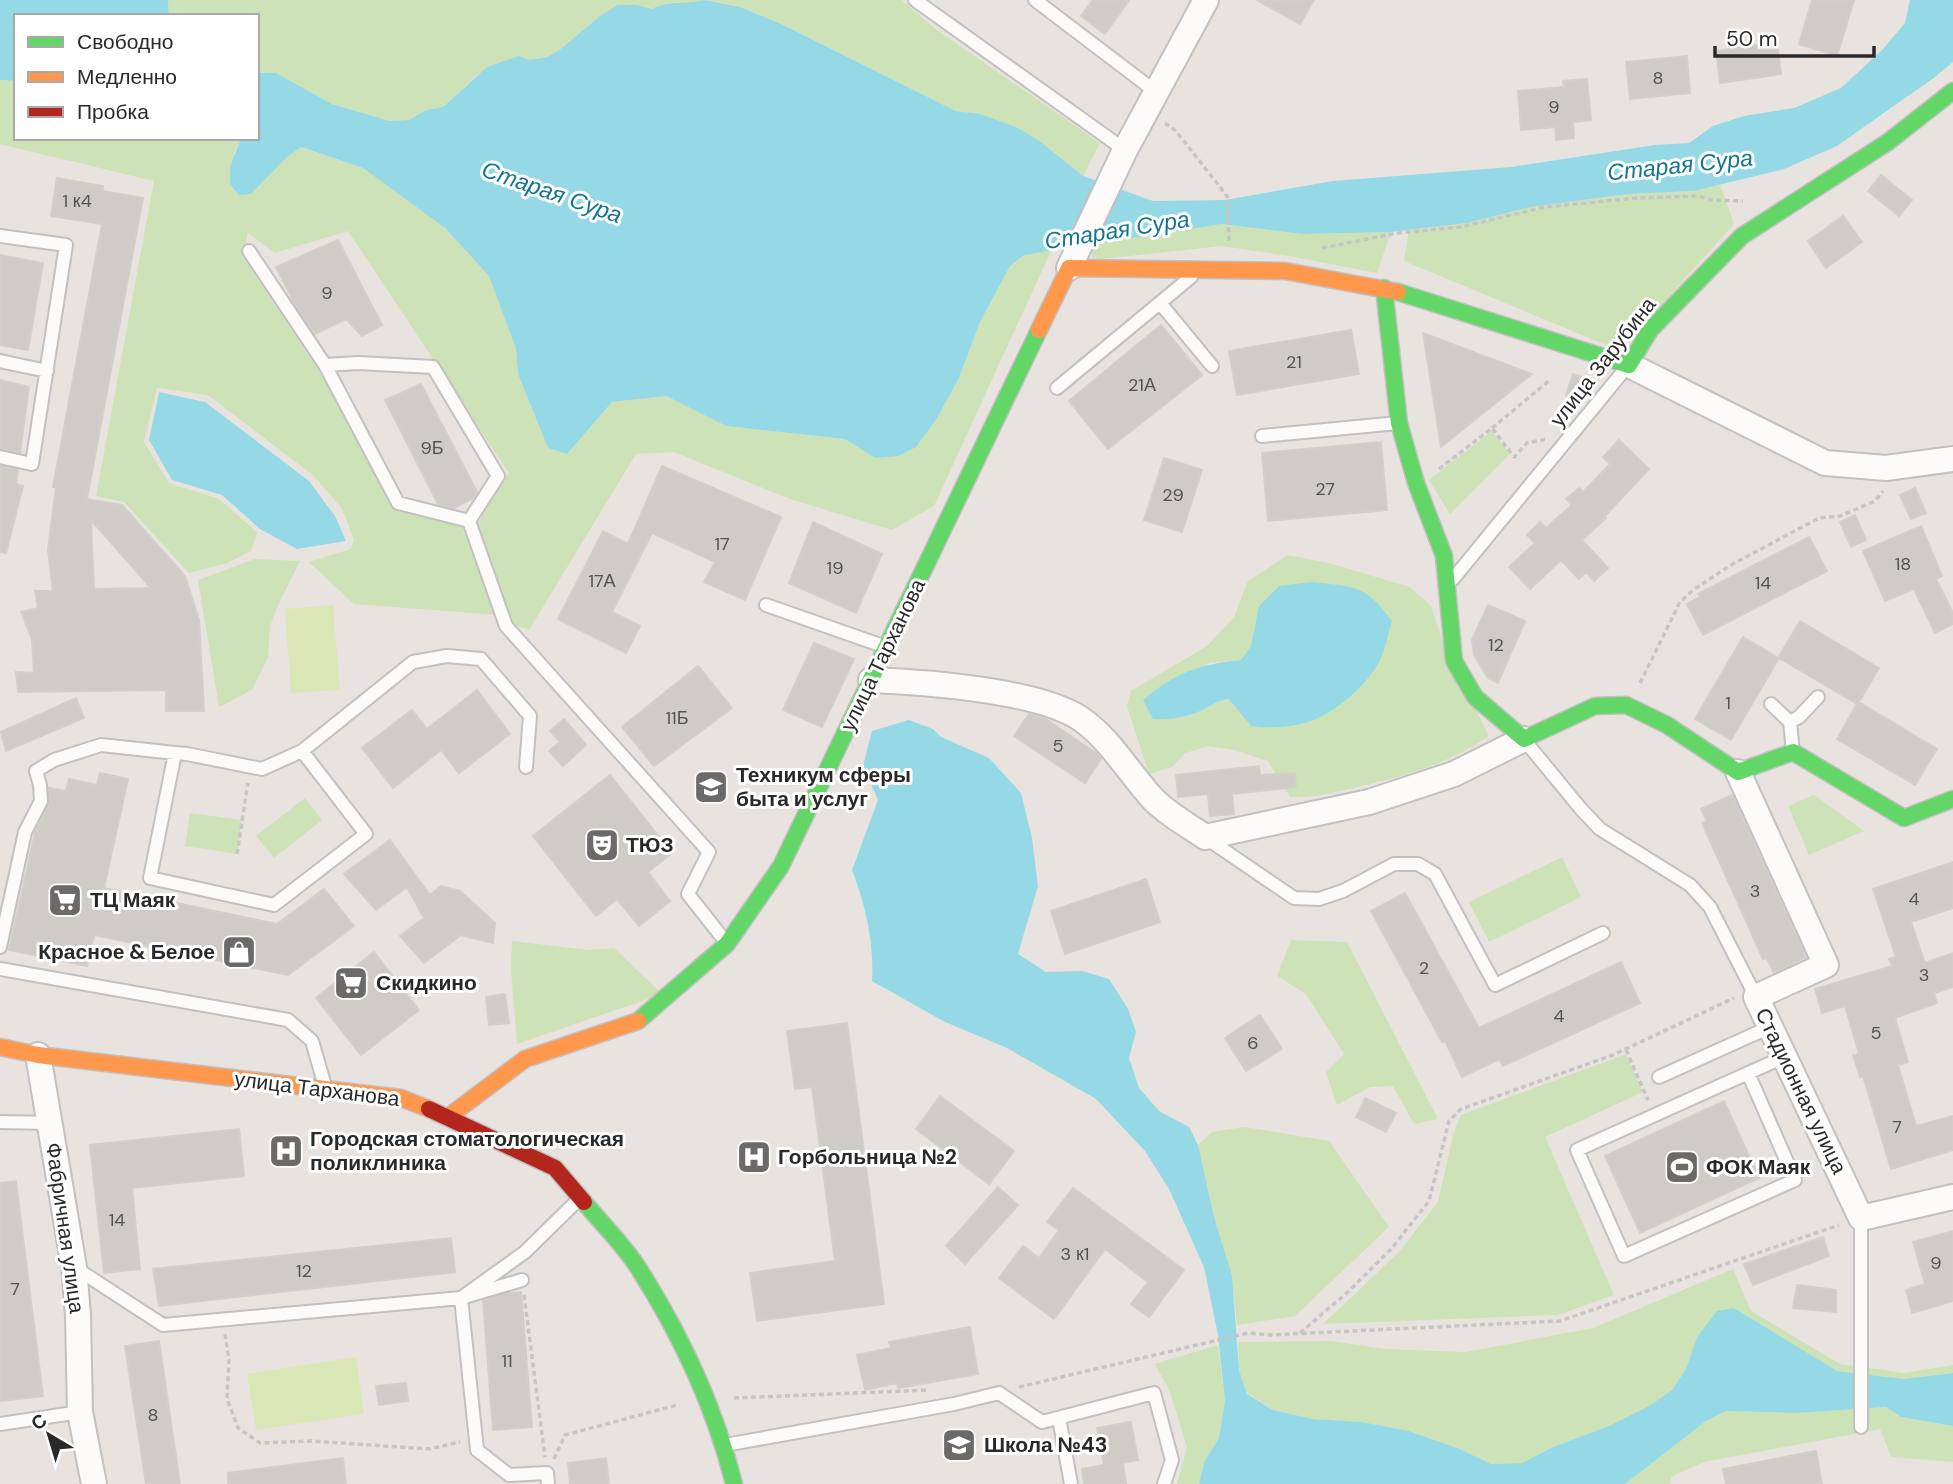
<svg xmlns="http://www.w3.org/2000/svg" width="1953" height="1484" font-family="'DM Sans',sans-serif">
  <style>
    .green { fill: #cee2b8; fill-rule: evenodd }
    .pitch { fill: #d9e6b6 }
    .water { fill: #95d9e7 }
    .building { fill: #cfccc8; stroke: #d2cfcb; stroke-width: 2; fill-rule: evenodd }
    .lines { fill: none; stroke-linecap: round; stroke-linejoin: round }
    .lane-casing { stroke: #c2c0c0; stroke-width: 16 }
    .street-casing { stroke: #c2c0c0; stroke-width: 28 }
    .fast-casing { stroke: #c2c0c0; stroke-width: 19 }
    .slow-casing { stroke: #c2c0c0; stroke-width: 19 }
    .jam-casing { stroke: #c2c0c0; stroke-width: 19 }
    .path { stroke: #c6c5c5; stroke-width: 3.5; stroke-dasharray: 5 3.5; stroke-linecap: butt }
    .lane { stroke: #fcfbfa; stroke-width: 12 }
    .street { stroke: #fcfbfa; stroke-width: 24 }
    .fast { stroke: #63d668; stroke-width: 16 }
    .slow { stroke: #ff974d; stroke-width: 16 }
    .jam { stroke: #b3261e; stroke-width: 16 }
    .labels { text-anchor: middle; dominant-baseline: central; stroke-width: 6; stroke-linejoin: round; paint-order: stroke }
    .number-label { font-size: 18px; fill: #535252 }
    .street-label { font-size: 21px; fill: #292929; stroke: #fff }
    .poi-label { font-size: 21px; font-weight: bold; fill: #292929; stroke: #fff; text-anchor: start }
    .water-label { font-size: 23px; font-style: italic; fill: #117496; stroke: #fff }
  </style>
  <rect width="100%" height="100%" fill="#e8e3de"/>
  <path class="green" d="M168,0H902L934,28L1100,143L1083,176L980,114L956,111L781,24L740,7L704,0L689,4L677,2L652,9L636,5L600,16L558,51L547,57L529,60L519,56L478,74L443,107L426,110L409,120L390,121L332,104L276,73H257V16H169Z
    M0,80L16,81V138H241L234,153L251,194L287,157L300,147L363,168L445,228L489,276L516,349L518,374L548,448L567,454L612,402L666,396L726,426L845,439L875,458L916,447L936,420L959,378L980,322L1010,266L1024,255L1052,249L934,506L892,530L790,499L674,452L636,454L529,630L513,624L478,523L509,473L348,231L275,253L248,233L243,257L317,368L396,506L462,527L496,615L354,604L309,562L351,549L354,540L342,509L314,476L208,395L157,388L144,442L169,483L219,499L257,532L251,551L227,563L189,573L124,502L96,496L154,181L0,144Z
    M1720,184L1734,224L1626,344L1613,348L1404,261L1409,230L1467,223L1531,207L1628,194L1694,191Z
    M1222,224L1303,234L1391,232L1377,273L1289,256L1222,246L1093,260L1091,243Z
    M1492,431L1510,454L1450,514L1429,480Z
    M1288,555L1332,564L1410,587L1431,606L1442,639L1489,736C1446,765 1403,777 1353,788C1332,793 1312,798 1290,797L1268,761L1234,750L1209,746L1185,753L1172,767L1149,774L1127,706L1131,691L1207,646L1234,617L1248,581ZM1259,606L1239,710L1230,699C1213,702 1212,706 1198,712C1183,718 1170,720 1154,719L1143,700L1209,663L1241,660L1251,646Z
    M255,559L300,561L279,603L270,626L268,657L252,690L219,707L198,580Z
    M1814,795L1864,831L1809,855L1788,806Z
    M305,798L322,820L274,858L256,836Z
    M190,813L242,820L237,854L185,846Z
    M1562,857L1581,897L1489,942L1469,902Z
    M1291,940L1347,942L1438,1119L1414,1124L1393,1086L1370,1087L1337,1105L1326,1072L1344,1054L1306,994L1277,976Z
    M512,941L588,950L614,948L662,994L517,1044L511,970Z
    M1626,1054L1643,1092L1545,1137L1614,1295L1558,1315L1323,1324L1399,1252L1438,1202L1453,1135L1461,1115Z
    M1244,1127L1329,1141L1389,1227L1295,1316L1237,1325L1232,1275L1214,1217L1198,1145L1212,1132Z
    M1733,1269L1751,1311L1840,1364L1904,1373L1953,1365V1373L1904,1379L1837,1371L1815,1359L1697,1337L1686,1369L1672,1390L1649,1406L1609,1426L1553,1447L1522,1463L1491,1464L1460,1449L1409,1431L1362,1422L1313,1419L1273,1410L1246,1392L1239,1370L1238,1342L1331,1341L1386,1349L1466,1352L1593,1328Z
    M1218,1345L1225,1401L1219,1438L1205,1460L1199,1484H1177L1187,1447L1170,1392L1155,1364Z
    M1886,1407L1901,1417L1953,1426V1462L1891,1457L1880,1429L1704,1462L1671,1477L1670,1484H1625L1706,1421L1726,1411L1796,1413Z"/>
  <path class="pitch" d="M333,605L340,690L291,693L285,609Z
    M356,1357L364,1414L256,1430L247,1374Z"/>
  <path class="water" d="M0,0H168L169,16H16V81L0,80Z
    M704,0L740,7L781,24L956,111L980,114L1016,127L1038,140L1083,176L1153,201L1225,200L1333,181L1511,167L1655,145L1689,143L1713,126L1744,116L1794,108L1841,88L1882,50L1905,23L1910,0H1953V62L1935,77L1837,146L1784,169L1694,191L1628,194L1531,207L1467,223L1391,232L1303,234L1222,224L1024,255L1010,266L980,322L959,378L936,420L916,447L898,456L875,458L845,439L726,426L666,396L612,402L567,454L548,448L518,374L516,349L489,276L445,228L363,168L301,147L287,157L251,194L239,195L230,184V167L241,138H257V73H276L332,104L390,121L409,120L426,110L443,107L487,67L519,56L529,60L547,57L558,51L600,16L618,5H637L652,9C668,0 686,5 704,0Z
    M159,392L205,402L309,481L335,516L346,541L297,549L260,529L222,495L172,480L149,440Z
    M1312,582C1355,587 1365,584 1392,621C1388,633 1386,647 1381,658C1369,684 1333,716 1304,723C1287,728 1269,728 1251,726L1229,699C1213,702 1212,706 1198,712C1183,718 1169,720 1153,719L1143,700C1175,673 1199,664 1241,660L1251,646L1259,606L1279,586Z
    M909,720L933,729L941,737L989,758L1021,793L1032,838L1038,886L1018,954L1046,972L1082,971L1109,979L1128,1009L1136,1032L1129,1058L1139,1088L1159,1111L1189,1127L1198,1145L1214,1217L1232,1275L1239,1370L1247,1394L1273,1410L1313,1419L1362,1422L1409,1431L1460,1449L1491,1464L1522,1463L1553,1447L1609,1426L1649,1406L1672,1390L1686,1369L1697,1337L1717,1311L1734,1308L1837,1371L1904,1379L1953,1373V1426L1901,1417L1886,1407L1796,1413L1726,1411L1706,1421L1625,1484H1199L1205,1460L1219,1438L1225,1401L1218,1335L1204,1267L1169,1189L1145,1151L1096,1099L1007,1048L943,1021L872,981C874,942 866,906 852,870L878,800L863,766L872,731Z"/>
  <path class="building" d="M1093,0H1129L1105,34L1081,16Z
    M1257,0H1314L1300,24Z
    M1812,0H1854L1837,56L1799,44Z
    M1777,42L1781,74L1720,83L1716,51Z
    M1687,56L1690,93L1630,99L1626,62Z
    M1587,79L1591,120L1573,122L1574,138L1556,140L1555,127L1521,130L1518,91L1564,87L1563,81Z
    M1881,175L1912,200L1899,216L1868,191Z
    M57,178L103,186V191L143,198L87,499L122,505L185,576L199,620L204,711H166V690L18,692L16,672L34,673L32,639L21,612L38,608L35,591H53L48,550L56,487H53L102,224L51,216ZM91,520L151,588L94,589Z
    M1843,216L1862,242L1826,268L1808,241Z
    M338,240L382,325L362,336L346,319L315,334L296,306L276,267Z
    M0,255L43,263L28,350L0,345Z
    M1161,325L1202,375L1108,449L1069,401Z
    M1351,330L1359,374L1237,395L1229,351Z
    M1423,333L1532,374L1441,447Z
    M1573,374L1588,379L1581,400L1566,395Z
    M0,380L29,387L20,453L0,448Z
    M421,384L477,492L472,499L454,508L438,504L385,400Z
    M1619,440L1649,469L1605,516L1606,518L1582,540L1608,568L1594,581L1586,572L1579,579L1561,560L1530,589L1509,567L1535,543L1527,535L1540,522L1546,528L1572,505L1566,499L1579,488L1583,492L1610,464L1603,457Z
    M1381,442L1387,510L1268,521L1262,453Z
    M1164,458L1202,470L1182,532L1144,520Z
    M0,466L18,470L16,484L23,486L6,553L0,552Z
    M662,466L781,517L745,600L704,582L715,562L652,533L612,612L640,626L626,653L558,619L603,531L628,544Z
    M1915,488L1926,513L1911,519L1900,495Z
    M1855,515L1866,540L1851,547L1840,522Z
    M813,522L882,554L856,613L789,583Z
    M1921,526L1942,576L1936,579L1953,613V624L1935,633L1914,589L1885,601L1863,551Z
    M1809,537L1827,571L1703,635L1687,604L1700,597L1698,594Z
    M1488,605L1525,621L1498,683L1488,678L1474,655L1472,640Z
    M1800,621L1879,668L1859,702L1937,749L1915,785L1837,739L1857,704L1779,658L1731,740L1695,719L1743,637L1778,658Z
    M814,643L854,659L822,727L783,710Z
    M698,666L732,708L654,766L622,727Z
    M477,690L510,734L459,773L441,750L393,788L362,748L412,710L427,729Z
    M76,698L84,718L6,751L1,732Z
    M1029,714L1047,720L1096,753L1101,759L1085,783L1014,736Z
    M564,719L586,745L563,766L549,751L560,742L550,731Z
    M1259,766L1260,775L1295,773L1296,787L1232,794L1234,814L1210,816L1208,794L1178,797L1176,775Z
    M100,773L128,779L104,888L277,924L324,889L354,926L288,975L94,935L87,966L9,950L35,833L49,804V788L66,791L69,779L97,785Z
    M610,775L672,853L648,872L670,901L639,926L617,899L596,916L533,836Z
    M1732,795L1806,957L1774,973L1767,958L1763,959L1702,823L1707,821L1701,809Z
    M390,840L430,895L441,886L460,891L495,923L493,943L461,935L424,963L400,936L424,918L407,887L376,910L344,874Z
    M1953,862V908L1911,922L1925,963L1953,953V987L1934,993L1937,1003L1895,1018L1908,1062L1898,1065L1916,1126L1953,1116V1150L1891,1169L1863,1076L1860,1077L1853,1055L1859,1054L1845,1006L1822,1013L1815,989L1892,966L1889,959L1896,957L1873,889Z
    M1146,879L1160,922L1065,954L1051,911Z
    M1405,893L1479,1028L1621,962L1640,1003L1503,1066L1499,1059L1462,1077L1445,1041L1442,1042L1371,911Z
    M374,952L419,1010L361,1055L316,998Z
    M505,994L509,1023L489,1025L486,997Z
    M1260,1015L1282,1049L1246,1071L1225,1038Z
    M847,1023L884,1304L757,1321L750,1273L835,1261L812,1087L795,1089L787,1031Z
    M940,1096L1014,1151L989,1184L916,1129Z
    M1365,1098L1396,1113L1386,1132L1356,1117Z
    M1724,1101L1759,1178L1640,1233L1605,1156Z
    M239,1129L244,1176L132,1188L140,1269L104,1273L90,1145Z
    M16,1181L43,1396L0,1401V1183Z
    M998,1187L1018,1205L965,1264L946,1246Z
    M1073,1188L1184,1270L1149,1317L1131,1304L1148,1282L1105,1249L1054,1319L999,1278L1023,1246L1039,1258L1059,1230L1047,1222Z
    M1953,1231V1301L1912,1313L1906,1290L1925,1284L1913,1242Z
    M1823,1237L1829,1256L1753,1285L1744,1264Z
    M451,1238L455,1272L159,1306L153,1269Z
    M1797,1285L1836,1290V1312L1793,1308Z
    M521,1292L532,1427L493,1430L483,1301L507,1293Z
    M970,1327L978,1374L898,1388L897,1383L865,1390L857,1355L891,1348L889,1342Z
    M159,1341L180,1484H146L125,1346Z
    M406,1383L408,1401L379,1405L376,1386Z
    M1131,1422L1138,1460L1123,1463L1126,1484H1084L1082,1469L1104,1465L1097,1428Z
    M1816,1451L1822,1484H1726L1723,1469Z
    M343,1458L346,1484H228V1473Z
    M606,1458L609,1484H570L568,1463Z"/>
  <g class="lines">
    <g class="lane-casing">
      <path id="lane" d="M915,0L1125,150
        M1035,0L1156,92
        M0,236L66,245L32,464L0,457
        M249,251L325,365L398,503L469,521L506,626L709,852L688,894L725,941
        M1160,303L1212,366
        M0,361L47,371
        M325,365L358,363L433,367L498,476L469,521
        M1057,388L1191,277
        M1262,436L1398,423
        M1453,579L1626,368
        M766,605L883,646
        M1771,704L1790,722L1793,752
        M1790,722L1799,717L1818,697
        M1525,741L1581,809L1600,829L1690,885L1710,907L1756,997
        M302,751L413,662L447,656L481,659L530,716L526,767
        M1206,838L1294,898L1319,899L1343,891L1394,864H1418L1435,874L1495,985L1603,933
        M0,947L25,832L41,801L40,785L36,771L54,760L101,745L175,753L187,754L262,769L302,751L366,834L274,905L150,878L175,753
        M0,969L288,1020L312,1041L325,1086
        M1748,1073L1795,1180L1624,1256L1577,1150L1784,1057
        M1659,1077L1770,1027
        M0,1122L50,1123
        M1861,1218V1427
        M74,1267L163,1325L461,1298L522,1280
        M1059,1418L1071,1484
        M0,1424L80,1412
        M725,1445L954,1404L999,1393L1042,1422L1154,1393L1172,1460L1164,1484
        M548,1484L547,1473L509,1475L477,1450L461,1298L525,1252L578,1200"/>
    </g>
    <g class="street-casing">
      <path id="street" d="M1069,268L1125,150L1206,0
        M1629,365L1825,463L1886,468L1953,459
        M871,680C923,682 1038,690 1081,719C1110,739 1129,773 1153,799C1167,814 1188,825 1205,837L1369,802L1454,774L1524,739
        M1738,772L1826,965L1756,997L1861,1218L1953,1197
        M38,1055L74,1267L78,1315L80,1412L94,1484"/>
    </g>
    <g class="fast-casing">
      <path id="fast" d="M1384,288L1399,423L1416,483L1444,556L1454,661L1475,697L1524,739L1595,706L1626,705L1667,725L1738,772L1793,752L1904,818L1953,799
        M1398,292L1629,365L1650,330L1742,236L1888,142L1953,91
        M638,1021L727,944L781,866L1039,330
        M584,1202C602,1224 624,1245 639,1269C681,1335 715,1408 734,1484"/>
    </g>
    <g class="slow-casing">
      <path id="slow" d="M1039,330L1069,268L1285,271L1398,292
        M0,1047L38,1055L401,1098L429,1109
        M448,1117L525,1059L638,1021"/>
    </g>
    <g class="jam-casing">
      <path id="jam" d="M429,1109L555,1168L584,1202"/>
    </g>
    <path class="path" d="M1165,123L1176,131L1227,196L1229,243
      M1322,248L1398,233L1461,227L1545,207L1637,198L1699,196L1710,200L1743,201
      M1492,428L1550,380
      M1439,469L1492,428L1514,457L1527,443L1547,439
      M1640,683L1680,602L1693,590L1731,565L1819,518L1840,516L1875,501L1883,491
      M237,854L248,783
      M1626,1050L1648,1100
      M524,1295L545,1457
      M1300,1333L1349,1291L1392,1248L1429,1201L1449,1121L1461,1109L1613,1055L1734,998
      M225,1334L229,1360L227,1399L238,1428L260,1443L311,1441L429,1449L460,1442
      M1019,1387L1248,1333L1269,1335L1560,1321L1839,1225
      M734,1398L929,1390
      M554,1459L565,1435L677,1405"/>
    <use href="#lane" class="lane"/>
    <use href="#street" class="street"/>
    <use href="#fast" class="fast"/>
    <use href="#slow" class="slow"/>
    <use href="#jam" class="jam"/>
  </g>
  <defs>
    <g id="university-square" transform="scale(1.75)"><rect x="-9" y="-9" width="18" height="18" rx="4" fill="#6c6a68" stroke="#fff"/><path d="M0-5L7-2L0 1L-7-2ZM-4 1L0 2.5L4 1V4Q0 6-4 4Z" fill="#fff"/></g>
    <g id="theatre-square" transform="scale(1.75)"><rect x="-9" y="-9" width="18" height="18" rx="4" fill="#6c6a68" stroke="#fff"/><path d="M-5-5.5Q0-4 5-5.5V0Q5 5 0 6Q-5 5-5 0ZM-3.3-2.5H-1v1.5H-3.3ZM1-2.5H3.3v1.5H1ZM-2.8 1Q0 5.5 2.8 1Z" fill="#fff"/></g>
    <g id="supermarket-square" transform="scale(1.75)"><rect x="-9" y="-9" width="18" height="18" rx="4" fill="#6c6a68" stroke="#fff"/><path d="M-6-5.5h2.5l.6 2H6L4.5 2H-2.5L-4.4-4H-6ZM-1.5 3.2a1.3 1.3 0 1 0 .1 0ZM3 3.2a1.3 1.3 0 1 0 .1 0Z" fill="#fff"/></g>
    <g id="shop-square" transform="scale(1.75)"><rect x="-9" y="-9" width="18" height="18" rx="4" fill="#6c6a68" stroke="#fff"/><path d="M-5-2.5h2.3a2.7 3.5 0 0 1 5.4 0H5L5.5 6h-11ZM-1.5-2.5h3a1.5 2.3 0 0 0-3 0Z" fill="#fff"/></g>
    <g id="hospital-square" transform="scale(1.75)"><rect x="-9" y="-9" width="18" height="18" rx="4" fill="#6c6a68" stroke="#fff"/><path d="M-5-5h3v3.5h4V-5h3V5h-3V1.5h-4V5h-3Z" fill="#fff"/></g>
    <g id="stadium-square" transform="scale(1.75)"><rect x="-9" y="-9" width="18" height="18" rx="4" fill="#6c6a68" stroke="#fff"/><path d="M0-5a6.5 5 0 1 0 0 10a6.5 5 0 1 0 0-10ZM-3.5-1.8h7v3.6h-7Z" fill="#fff"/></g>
    <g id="school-square" transform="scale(1.75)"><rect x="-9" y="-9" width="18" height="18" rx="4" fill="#6c6a68" stroke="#fff"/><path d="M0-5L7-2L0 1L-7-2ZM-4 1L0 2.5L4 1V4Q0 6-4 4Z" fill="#fff"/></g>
  </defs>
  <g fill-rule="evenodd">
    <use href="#university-square" x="711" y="787"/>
    <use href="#theatre-square" x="602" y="845"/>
    <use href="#supermarket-square" x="65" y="900"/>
    <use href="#shop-square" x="239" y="952"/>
    <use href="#supermarket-square" x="351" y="983"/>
    <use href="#hospital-square" x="286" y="1151"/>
    <use href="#hospital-square" x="754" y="1157"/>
    <use href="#stadium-square" x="1682" y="1167"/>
    <use href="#school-square" x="959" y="1445"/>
  </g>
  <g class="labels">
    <g class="number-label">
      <text x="1658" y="78">8</text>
      <text x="1554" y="107">9</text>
      <text x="77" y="201">1 к4</text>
      <text x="327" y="293">9</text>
      <text x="1294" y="362">21</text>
      <text x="1142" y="385">21А</text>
      <text x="432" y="448">9Б</text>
      <text x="1325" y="489">27</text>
      <text x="1173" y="495">29</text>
      <text x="722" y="544">17</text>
      <text x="1903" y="564">18</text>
      <text x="835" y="568">19</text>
      <text x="602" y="581">17А</text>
      <text x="1763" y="583">14</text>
      <text x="1496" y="645">12</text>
      <text x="1728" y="703">1</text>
      <text x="677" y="718">11Б</text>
      <text x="1058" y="746">5</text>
      <text x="1755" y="891">3</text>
      <text x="1914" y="899">4</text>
      <text x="1424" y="968">2</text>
      <text x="1924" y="975">3</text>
      <text x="1559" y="1016">4</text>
      <text x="1876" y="1033">5</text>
      <text x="1253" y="1043">6</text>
      <text x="1897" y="1127">7</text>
      <text x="117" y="1220">14</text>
      <text x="1075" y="1254">3 к1</text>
      <text x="1936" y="1263">9</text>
      <text x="304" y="1271">12</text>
      <text x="15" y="1289">7</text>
      <text x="507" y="1361">11</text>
      <text x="153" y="1415">8</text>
    </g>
    <g class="street-label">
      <text transform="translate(1603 362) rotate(-52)">улица Зарубина</text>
      <text transform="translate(883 655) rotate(-64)">улица Тарханова</text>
      <text transform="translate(317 1089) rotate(7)">улица Тарханова</text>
      <text transform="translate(1801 1091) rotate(64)">Стадионная улица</text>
      <text transform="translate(65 1228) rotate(82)">Фабричная улица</text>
    </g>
    <g class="poi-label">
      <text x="736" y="775">Техникум сферы<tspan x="736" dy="24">быта и услуг</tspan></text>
      <text x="626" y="845">ТЮЗ</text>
      <text x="90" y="900">ТЦ Маяк</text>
      <text x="215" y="952" text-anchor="end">Красное &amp; Белое</text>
      <text x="376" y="983">Скидкино</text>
      <text x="310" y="1139">Городская стоматологическая<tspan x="310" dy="24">поликлиника</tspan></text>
      <text x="778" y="1157">Горбольница №2</text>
      <text x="1706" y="1167">ФОК Маяк</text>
      <text x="984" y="1445">Школа №43</text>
    </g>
    <g class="water-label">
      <text transform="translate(1680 165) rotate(-6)">Старая Сура</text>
      <text transform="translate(552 192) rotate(19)">Старая Сура</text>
      <text transform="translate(1117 230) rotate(-9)">Старая Сура</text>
    </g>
  </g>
  <rect x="14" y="14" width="245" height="126" fill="#ffffff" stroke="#a9a9a9" stroke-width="2"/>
  <rect x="28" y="37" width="35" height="10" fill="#63d668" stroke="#a9a9a9" stroke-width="2"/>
  <text x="77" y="49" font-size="21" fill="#292929">Свободно</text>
  <rect x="28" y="72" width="35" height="10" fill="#ff974d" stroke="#a9a9a9" stroke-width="2"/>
  <text x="77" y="84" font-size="21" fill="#292929">Медленно</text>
  <rect x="28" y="107" width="35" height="10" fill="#b3261e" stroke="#a9a9a9" stroke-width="2"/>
  <text x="77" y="119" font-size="21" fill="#292929">Пробка</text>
  <g transform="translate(49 1435) rotate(322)" stroke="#ffffff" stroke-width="5" paint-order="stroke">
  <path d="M0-5L12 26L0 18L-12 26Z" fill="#292929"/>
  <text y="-10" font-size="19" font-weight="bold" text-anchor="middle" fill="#292929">С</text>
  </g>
  <path d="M1715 46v10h159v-10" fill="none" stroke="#292929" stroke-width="3.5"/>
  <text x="1726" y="46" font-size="21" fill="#292929" stroke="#ffffff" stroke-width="5" paint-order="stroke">50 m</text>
</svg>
